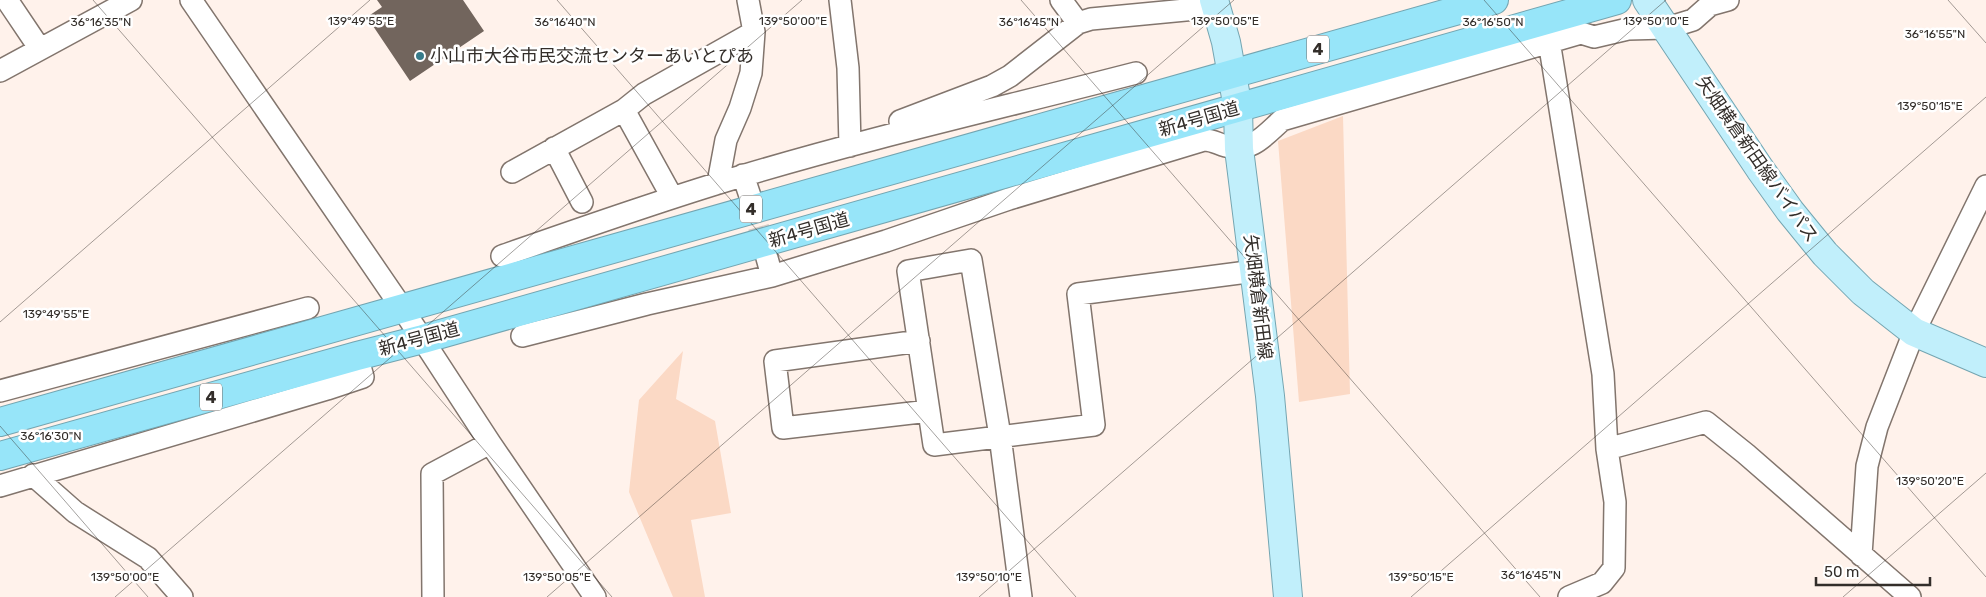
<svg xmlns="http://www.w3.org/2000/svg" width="1986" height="597" font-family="Rubik,'Noto Sans JP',sans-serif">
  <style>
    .green { fill: #fbd9c5 }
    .building { fill: #72655d }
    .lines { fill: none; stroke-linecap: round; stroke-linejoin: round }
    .minor-tunnel { stroke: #d6cbc4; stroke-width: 21; stroke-dasharray: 21 11; stroke-linecap: butt }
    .minor-casing { stroke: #82756d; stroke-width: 24 }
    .major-casing { stroke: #74a5b1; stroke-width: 30 }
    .highway-casing { stroke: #74a5b1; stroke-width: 30 }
    .minor { stroke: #fff; stroke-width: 21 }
    .major { stroke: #c1effb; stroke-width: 28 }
    .highway { stroke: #97e5f9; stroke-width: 28 }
    .ticks { fill: none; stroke: #332e2a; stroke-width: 1; stroke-opacity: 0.45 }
    .poi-dot { fill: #377b8a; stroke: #fff; stroke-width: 2 }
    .labels { text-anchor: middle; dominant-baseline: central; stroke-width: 5; stroke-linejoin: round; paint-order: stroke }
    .shield { fill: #fff; stroke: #706d6a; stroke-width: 1 }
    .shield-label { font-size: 16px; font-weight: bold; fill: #332e2a }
    .poi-label { font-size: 18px; fill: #332e2a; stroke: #fff; text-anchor: start }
    .street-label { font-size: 18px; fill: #332e2a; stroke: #fff }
    .ticks-label { font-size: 12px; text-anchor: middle; fill: #332e2a; stroke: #fff; stroke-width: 5; stroke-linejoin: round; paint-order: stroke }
  </style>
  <rect width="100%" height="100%" fill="#fff2eb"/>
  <path class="green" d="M1343,116L1350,394L1299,402L1278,141Z
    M683,351L676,399L715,421L731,513L691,520L705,597H673L629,492L639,400Z"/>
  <path class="building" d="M377,0H463L484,31L410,81L367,17L382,7Z"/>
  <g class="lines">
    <path class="minor-tunnel" d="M750,196L767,258"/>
    <g class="minor-casing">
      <path id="minor" d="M7,0L40,49
        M191,0L402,308L490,443L595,597
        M840,0L848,68L850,146
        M1061,0L1078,23
        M1549,41L1603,374L1607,449L1615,502L1614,568L1602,583L1569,597
        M0,71L131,0
        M624,110L672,197
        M900,121L992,86L1010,76L1078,23L1091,19L1217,7
        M554,148L582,202
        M512,172L624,110L644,94L754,32
        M743,175L750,196
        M718,183L726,140L740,108L751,73L754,32L748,0
        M502,256C582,228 661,200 742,176C872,137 1005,107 1136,73
        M767,258L772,276
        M522,336L647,304L772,276L886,241L1009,199L1204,140C1213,140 1218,144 1226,146C1251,154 1266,134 1282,120L1581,33L1594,37L1628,29L1667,28L1693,20L1710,5L1728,0
        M919,341L775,361L783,428L929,411
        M0,391L308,308
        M1607,449L1706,422L1746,454L1910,597
        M33,475L75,512L148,558L182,597
        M0,486L327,389L363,377L357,356
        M1861,555L1867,466L1877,427L1914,332L1986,186
        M433,597L432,474L490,443
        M1021,597L1000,436L971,260L908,271L934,445L1094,425L1078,294L1255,271"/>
    </g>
    <g class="major-casing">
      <path id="major" d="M1214,0L1226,42L1238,108L1239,149L1270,396L1288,597
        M1647,0L1760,169L1790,211L1825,254L1863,292L1914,332L1986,363"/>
    </g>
    <g class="highway-casing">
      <path id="highway" d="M0,422L1494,0
        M0,456L357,356L423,339L1617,0"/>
    </g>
    <use href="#minor" class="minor"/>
    <use href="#major" class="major"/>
    <use href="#highway" class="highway"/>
  </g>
  <path class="ticks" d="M93,0L612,597M557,0L1076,597M1021,0L1540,597M1484,0L1986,577M1948,0L1986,43M0,322L370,0M0,426L148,597M115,597L802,0M547,597L1234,0M979,597L1666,0M1411,597L1986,97M1843,597L1986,473"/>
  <circle class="poi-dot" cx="420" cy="56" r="5"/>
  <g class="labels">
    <g class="shield">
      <rect x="1307" y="35.5" width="22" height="27" rx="4"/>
      <rect x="740" y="195.5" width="22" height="27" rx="4"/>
      <rect x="200" y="383.5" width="22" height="27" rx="4"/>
    </g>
    <g class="shield-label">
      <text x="1318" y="49">4</text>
      <text x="751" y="209">4</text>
      <text x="211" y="397">4</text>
    </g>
    <g class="poi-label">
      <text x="430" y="56">小山市大谷市民交流センターあいとぴあ</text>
    </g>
    <g class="street-label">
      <text transform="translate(1199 119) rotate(-16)">新4号国道</text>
      <text transform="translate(1757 159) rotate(55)">矢畑横倉新田線バイパス</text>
      <text transform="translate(809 230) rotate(-16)">新4号国道</text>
      <text transform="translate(1258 297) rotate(83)">矢畑横倉新田線</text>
      <text transform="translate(419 339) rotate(-15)">新4号国道</text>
    </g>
  </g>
  <g class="ticks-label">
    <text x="361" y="25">139°49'55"E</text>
    <text x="793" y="25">139°50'00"E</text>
    <text x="1225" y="25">139°50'05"E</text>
    <text x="1656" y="25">139°50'10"E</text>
    <text x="101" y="26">36°16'35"N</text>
    <text x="565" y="26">36°16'40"N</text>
    <text x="1029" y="26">36°16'45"N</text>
    <text x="1493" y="26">36°16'50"N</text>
    <text x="1935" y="38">36°16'55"N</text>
    <text x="1930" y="110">139°50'15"E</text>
    <text x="56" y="318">139°49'55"E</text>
    <text x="51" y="440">36°16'30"N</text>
    <text x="1930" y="485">139°50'20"E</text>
    <text x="1531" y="579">36°16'45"N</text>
    <text x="125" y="581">139°50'00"E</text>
    <text x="557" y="581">139°50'05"E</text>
    <text x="989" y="581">139°50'10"E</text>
    <text x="1421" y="581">139°50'15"E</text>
  </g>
  <path d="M1816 577v8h114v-8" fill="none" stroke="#332e2a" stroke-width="2.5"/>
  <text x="1824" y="577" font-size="15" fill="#332e2a" stroke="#ffffff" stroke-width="4" paint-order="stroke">50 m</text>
</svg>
